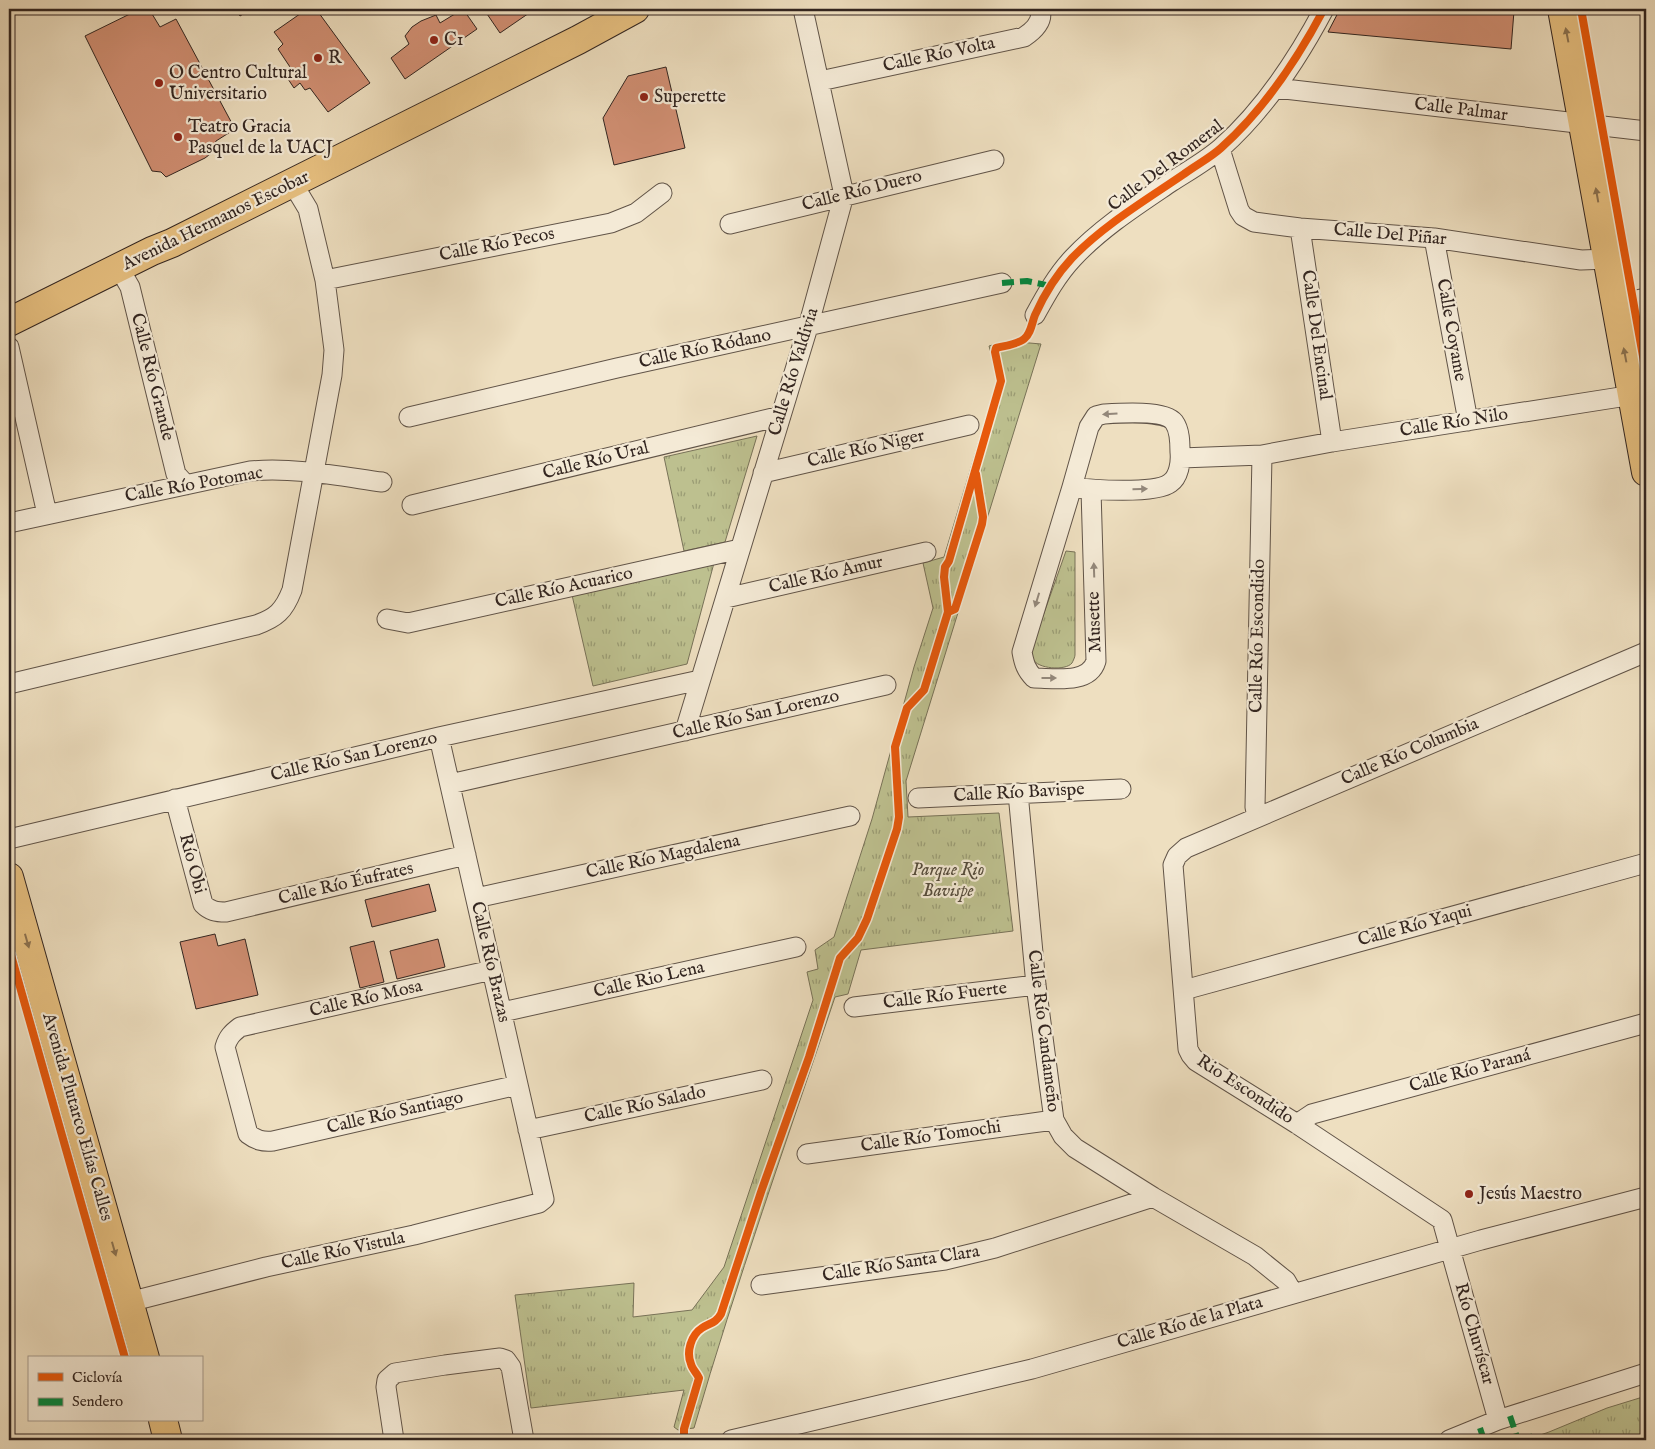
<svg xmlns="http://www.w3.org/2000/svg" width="1655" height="1449" font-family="'IM FELL English',serif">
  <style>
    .park { fill: url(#park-tufts); stroke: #787258 }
    .building { fill: #d18f73; stroke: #322520 }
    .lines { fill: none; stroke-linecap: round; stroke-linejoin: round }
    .minor-casing { stroke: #615448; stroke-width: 21 }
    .primary-casing { stroke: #322520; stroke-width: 30 }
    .minor { stroke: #f4ead6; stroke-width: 19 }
    .primary { stroke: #e7c080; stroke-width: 28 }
    .quiet { stroke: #00873e; stroke-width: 6; stroke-dasharray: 12 6; stroke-linecap: butt }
    .cycleway-casing { stroke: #f4ead6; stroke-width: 11 }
    .cycleway { stroke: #e8590c; stroke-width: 8 }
    .oneway { fill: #8c7250 }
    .oneway2 { fill: #93887b }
    .poi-dot { fill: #8f2418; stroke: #f4ead6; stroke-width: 2 }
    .labels { text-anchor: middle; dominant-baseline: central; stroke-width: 4.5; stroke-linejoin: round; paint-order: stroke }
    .poi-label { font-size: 18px; fill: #322520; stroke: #f4ead6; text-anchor: start }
    .street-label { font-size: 18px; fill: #322520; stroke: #f4ead6 }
    .park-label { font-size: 18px; font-style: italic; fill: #554c3c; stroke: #f4ead6 }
  </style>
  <defs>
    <pattern id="park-tufts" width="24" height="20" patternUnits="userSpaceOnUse" patternTransform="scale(1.25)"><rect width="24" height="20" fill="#bdc08f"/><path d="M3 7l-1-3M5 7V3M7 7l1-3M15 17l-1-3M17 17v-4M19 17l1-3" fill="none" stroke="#9a9c74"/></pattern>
  </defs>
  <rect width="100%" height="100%" fill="#eedfc0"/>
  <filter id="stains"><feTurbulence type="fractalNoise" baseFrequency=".004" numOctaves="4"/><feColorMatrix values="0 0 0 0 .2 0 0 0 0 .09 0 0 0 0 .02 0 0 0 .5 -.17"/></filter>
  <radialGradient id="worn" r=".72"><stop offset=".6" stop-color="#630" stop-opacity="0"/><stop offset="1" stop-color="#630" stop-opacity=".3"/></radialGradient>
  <path class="park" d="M1007,341L1041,344L906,781L908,817L999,813L1013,931L861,950L848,994L835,997C787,1140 736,1283 694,1428L678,1430L674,1427L684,1390L531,1408L515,1295L634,1283L633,1317L692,1310L724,1267L813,1000L807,972L818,969L815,950L834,937L872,819L914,667L933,608L923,563L944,557L998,378L989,346Z
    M757,436L725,542L684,551L664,457Z
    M1066,551L1075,552V655C1075,657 1073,661 1072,663C1066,671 1037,669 1033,659C1031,655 1032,651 1032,647Z
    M714,563L687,664L593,686L572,595Z
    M1646,1396V1440H1526L1549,1432L1607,1408Z"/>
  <path class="building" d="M140,9H149L160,27L176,19L235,129L216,141L213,152L205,158L166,177L161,172L152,171L85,36Z
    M235,9H251L240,16Z
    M307,9H316L370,83L328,112L310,88L305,90L300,83L294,88L284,73L290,67L278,49L283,44L274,32Z
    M463,9L477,29L405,79L391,58L409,44L405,36L412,27L421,21L436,15L440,23Z
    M488,9H535L500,33L485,11Z
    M1340,9H1489L1514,11L1511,49L1328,32Z
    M666,67L685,148L614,165L603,118L628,76Z
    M429,884L436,911L372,927L365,900Z
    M215,934L218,946L245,939L258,995L196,1009L180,942Z
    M438,939L445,967L397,979L390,951Z
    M374,941L384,982L360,988L350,947Z"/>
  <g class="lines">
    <g class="minor-casing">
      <path id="minor" d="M820,81L1024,37C1033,31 1044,22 1040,9
        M1276,88L1646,131
        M1220,149L1239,210L1243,216L1254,222L1300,228L1434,238L1581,260L1608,259
        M730,224L994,160
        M1300,228L1332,442
        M1434,238L1468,421
        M119,268L130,287L176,474L186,485
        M325,280L611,223L636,213L662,193
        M1616,304L1646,298
        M1035,315C1046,295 1057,275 1073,258C1101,228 1137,205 1171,182C1188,171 1206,161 1221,148C1265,109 1297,60 1324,9
        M9,347L47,514
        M409,417L617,368L1002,283
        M1181,458L1262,455L1332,442L1646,393
        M763,473L969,425
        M1072,487C1091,490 1156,494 1170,483C1179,477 1181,462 1180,452C1180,443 1180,430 1174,422C1165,410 1120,413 1104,414L1096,416L1089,427L1072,487L1022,652C1024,663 1026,670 1034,678C1053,678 1089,685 1096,661L1091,490
        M412,505L781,416
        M9,523L250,471C293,467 339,476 382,482
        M726,598L926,552
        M387,619L408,623L740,549
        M9,684L256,625C276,618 284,611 292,590L332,375L334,350L325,280L308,209L293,184
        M685,731L808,327L844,195L803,9
        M450,784L886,685
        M1018,793L1036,985L1054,1120L1063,1136L1075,1148L1153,1197L1255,1256L1286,1281L1293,1293
        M918,798L1121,789
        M175,799L203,904C210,911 216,912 226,912L466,855
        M1257,817L1255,807L1262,455
        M9,839L439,737L700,680
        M476,898L850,816
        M492,970L240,1027C232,1033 228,1037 225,1047L248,1134C256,1140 262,1142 273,1141L518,1085
        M1184,990L1646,863
        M854,1007L1036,985
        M502,1012L796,947
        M1297,1124L1312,1114L1646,1023
        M528,1130L762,1080
        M807,1154L1054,1120
        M761,1285L945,1260L995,1248L1153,1197
        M129,1302L266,1267L414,1235L539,1203L544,1199L439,737
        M1498,1420L1442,1220L1297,1124L1196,1061L1191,1055L1188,1049L1173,865L1177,856L1186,848L1646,652
        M394,1440L386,1387L387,1380L395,1373L445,1365L500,1358L506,1360L511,1367L524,1440
        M731,1440L1032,1369L1481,1240L1646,1197
        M1449,1440L1498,1420L1646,1373"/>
    </g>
    <g class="primary-casing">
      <path id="primary" d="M1562,9L1646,472
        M9,322L152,251L172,243L578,40L635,9
        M9,877L145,1358
        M163,1420L168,1440"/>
    </g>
    <use href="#minor" class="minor"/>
    <use href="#primary" class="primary"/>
    <path class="quiet" d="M1002,283L1027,281L1051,286
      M1510,1416L1518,1440
      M1480,1428L1484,1440
      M1521,1440L1537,1435L1538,1440"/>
    <g class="cycleway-casing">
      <path id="cycleway" d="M1581,9L1646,373
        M948,612L955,609L982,524L983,517L976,474
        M9,948L125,1358
        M684,1440V1429L699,1378C697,1373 692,1369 691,1364C686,1352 691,1335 702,1328C710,1323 716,1323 721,1314L761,1192L809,1057L840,958L858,938L867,919L897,829L899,817L895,747L907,708L924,690L948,612L944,577L945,567L949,561L1001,381L995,352L996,348C1004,346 1018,344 1024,339C1031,334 1032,322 1035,315C1044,295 1057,274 1072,258C1104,225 1146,200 1184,174C1196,165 1210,158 1221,148C1265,109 1297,60 1324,9"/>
    </g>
    <use href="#cycleway" class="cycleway"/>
  </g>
  <defs><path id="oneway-solid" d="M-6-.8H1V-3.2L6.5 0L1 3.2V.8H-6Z" transform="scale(1.25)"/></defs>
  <g class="oneway">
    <use href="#oneway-solid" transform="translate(1567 35) rotate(-101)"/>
    <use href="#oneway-solid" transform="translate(1597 195) rotate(-100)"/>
    <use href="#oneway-solid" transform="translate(1625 355) rotate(-101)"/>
    <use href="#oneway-solid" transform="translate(27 941) rotate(74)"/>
    <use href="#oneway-solid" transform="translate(114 1249) rotate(74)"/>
  </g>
  <g class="oneway2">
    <use href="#oneway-solid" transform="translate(1110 414) rotate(176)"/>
    <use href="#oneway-solid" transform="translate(1140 489) rotate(-1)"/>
    <use href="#oneway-solid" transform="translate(1094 570) rotate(-92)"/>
    <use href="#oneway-solid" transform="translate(1037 600) rotate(107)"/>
    <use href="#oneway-solid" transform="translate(1049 678)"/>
  </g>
  <g class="poi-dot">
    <circle cx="434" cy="40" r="5"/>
    <circle cx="318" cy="58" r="5"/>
    <circle cx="159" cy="83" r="5"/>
    <circle cx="644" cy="97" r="5"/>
    <circle cx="178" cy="137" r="5"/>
    <circle cx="1469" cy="1194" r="5"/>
  </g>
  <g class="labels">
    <g class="poi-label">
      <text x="444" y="40">C1</text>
      <text x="328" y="58">R</text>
      <text x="169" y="73">O Centro Cultural<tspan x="169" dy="21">Universitario</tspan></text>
      <text x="654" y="97">Superette</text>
      <text x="188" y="127">Teatro Gracia<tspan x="188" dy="21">Pasquel de la UACJ</tspan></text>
      <text x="1479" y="1194">Jesús Maestro</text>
    </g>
    <g class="street-label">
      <text transform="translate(939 55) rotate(-12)">Calle Río Volta</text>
      <text transform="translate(1461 110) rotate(7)">Calle Palmar</text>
      <text transform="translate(1166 166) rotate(-37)">Calle Del Romeral</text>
      <text transform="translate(862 191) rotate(-14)">Calle Río Duero</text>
      <text transform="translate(216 221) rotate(-26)">Avenida Hermanos Escobar</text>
      <text transform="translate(1390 235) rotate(5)">Calle Del Piñar</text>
      <text transform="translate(497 245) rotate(-11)">Calle Río Pecos</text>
      <text transform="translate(1451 330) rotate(80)">Calle Coyame</text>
      <text transform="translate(1316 335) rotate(82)">Calle Del Encinal</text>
      <text transform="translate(705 349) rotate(-12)">Calle Río Ródano</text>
      <text transform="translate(794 372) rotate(-73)">Calle Río Valdivia</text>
      <text transform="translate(152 377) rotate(76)">Calle Río Grande</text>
      <text transform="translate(1454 423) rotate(-9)">Calle Río Nilo</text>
      <text transform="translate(866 449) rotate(-13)">Calle Río Niger</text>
      <text transform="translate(596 461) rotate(-14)">Calle Río Ural</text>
      <text transform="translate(194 485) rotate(-10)">Calle Río Potomac</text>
      <text transform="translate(826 575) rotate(-13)">Calle Río Amur</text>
      <text transform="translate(564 588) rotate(-12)">Calle Río Acuarico</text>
      <text transform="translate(1095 622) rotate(-92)">Musette</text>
      <text transform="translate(1258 636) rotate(-89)">Calle Río Escondido</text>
      <text transform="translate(756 715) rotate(-13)">Calle Río San Lorenzo</text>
      <text transform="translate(1410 752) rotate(-23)">Calle Río Columbia</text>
      <text transform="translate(354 757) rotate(-13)">Calle Río San Lorenzo</text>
      <text transform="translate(1019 793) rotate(-3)">Calle Río Bavispe</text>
      <text transform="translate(663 857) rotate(-12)">Calle Río Magdalena</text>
      <text transform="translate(192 864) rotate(75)">Río Obi</text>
      <text transform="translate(346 884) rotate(-13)">Calle Río Éufrates</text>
      <text transform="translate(1415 926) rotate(-15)">Calle Río Yaqui</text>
      <text transform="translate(490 962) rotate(77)">Calle Río Brazas</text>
      <text transform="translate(649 980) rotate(-13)">Calle Rio Lena</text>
      <text transform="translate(945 996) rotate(-7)">Calle Río Fuerte</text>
      <text transform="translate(366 999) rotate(-13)">Calle Río Mosa</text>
      <text transform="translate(1043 1031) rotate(83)">Calle Río Candameño</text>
      <text transform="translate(1470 1071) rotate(-15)">Calle Río Paraná</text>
      <text transform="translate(1245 1090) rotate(33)">Rio Escondido</text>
      <text transform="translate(645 1105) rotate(-12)">Calle Río Salado</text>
      <text transform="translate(395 1113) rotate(-13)">Calle Río Santiago</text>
      <text transform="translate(77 1117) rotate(74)">Avenida Plutarco Elías Calles</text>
      <text transform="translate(931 1137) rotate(-8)">Calle Río Tomochi</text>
      <text transform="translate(343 1251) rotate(-12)">Calle Río Vistula</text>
      <text transform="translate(901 1264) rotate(-9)">Calle Río Santa Clara</text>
      <text transform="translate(1190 1323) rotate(-16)">Calle Río de la Plata</text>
      <text transform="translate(1474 1334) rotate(74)">Río Chuvíscar</text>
    </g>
    <g class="park-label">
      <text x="948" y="870">Parque Rio<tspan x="948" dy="21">Bavispe</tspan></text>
    </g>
  </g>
  <rect width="1655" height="1449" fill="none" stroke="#eedfc0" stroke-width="30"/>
  <rect x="10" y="10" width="1635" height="1429" fill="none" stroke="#322520" stroke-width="2.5"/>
  <rect x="15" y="15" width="1625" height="1419" fill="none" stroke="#322520"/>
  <rect x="28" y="1356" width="175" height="65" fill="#f4ead6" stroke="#a69b8d"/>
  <rect x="38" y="1373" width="25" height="8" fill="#e8590c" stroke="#a69b8d"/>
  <text x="72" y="1382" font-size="15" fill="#322520">Ciclovía</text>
  <rect x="38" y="1398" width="25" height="8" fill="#00873e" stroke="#a69b8d"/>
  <text x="72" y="1406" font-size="15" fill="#322520">Sendero</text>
  <rect width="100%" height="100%" filter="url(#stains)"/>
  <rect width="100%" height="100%" fill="url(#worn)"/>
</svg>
